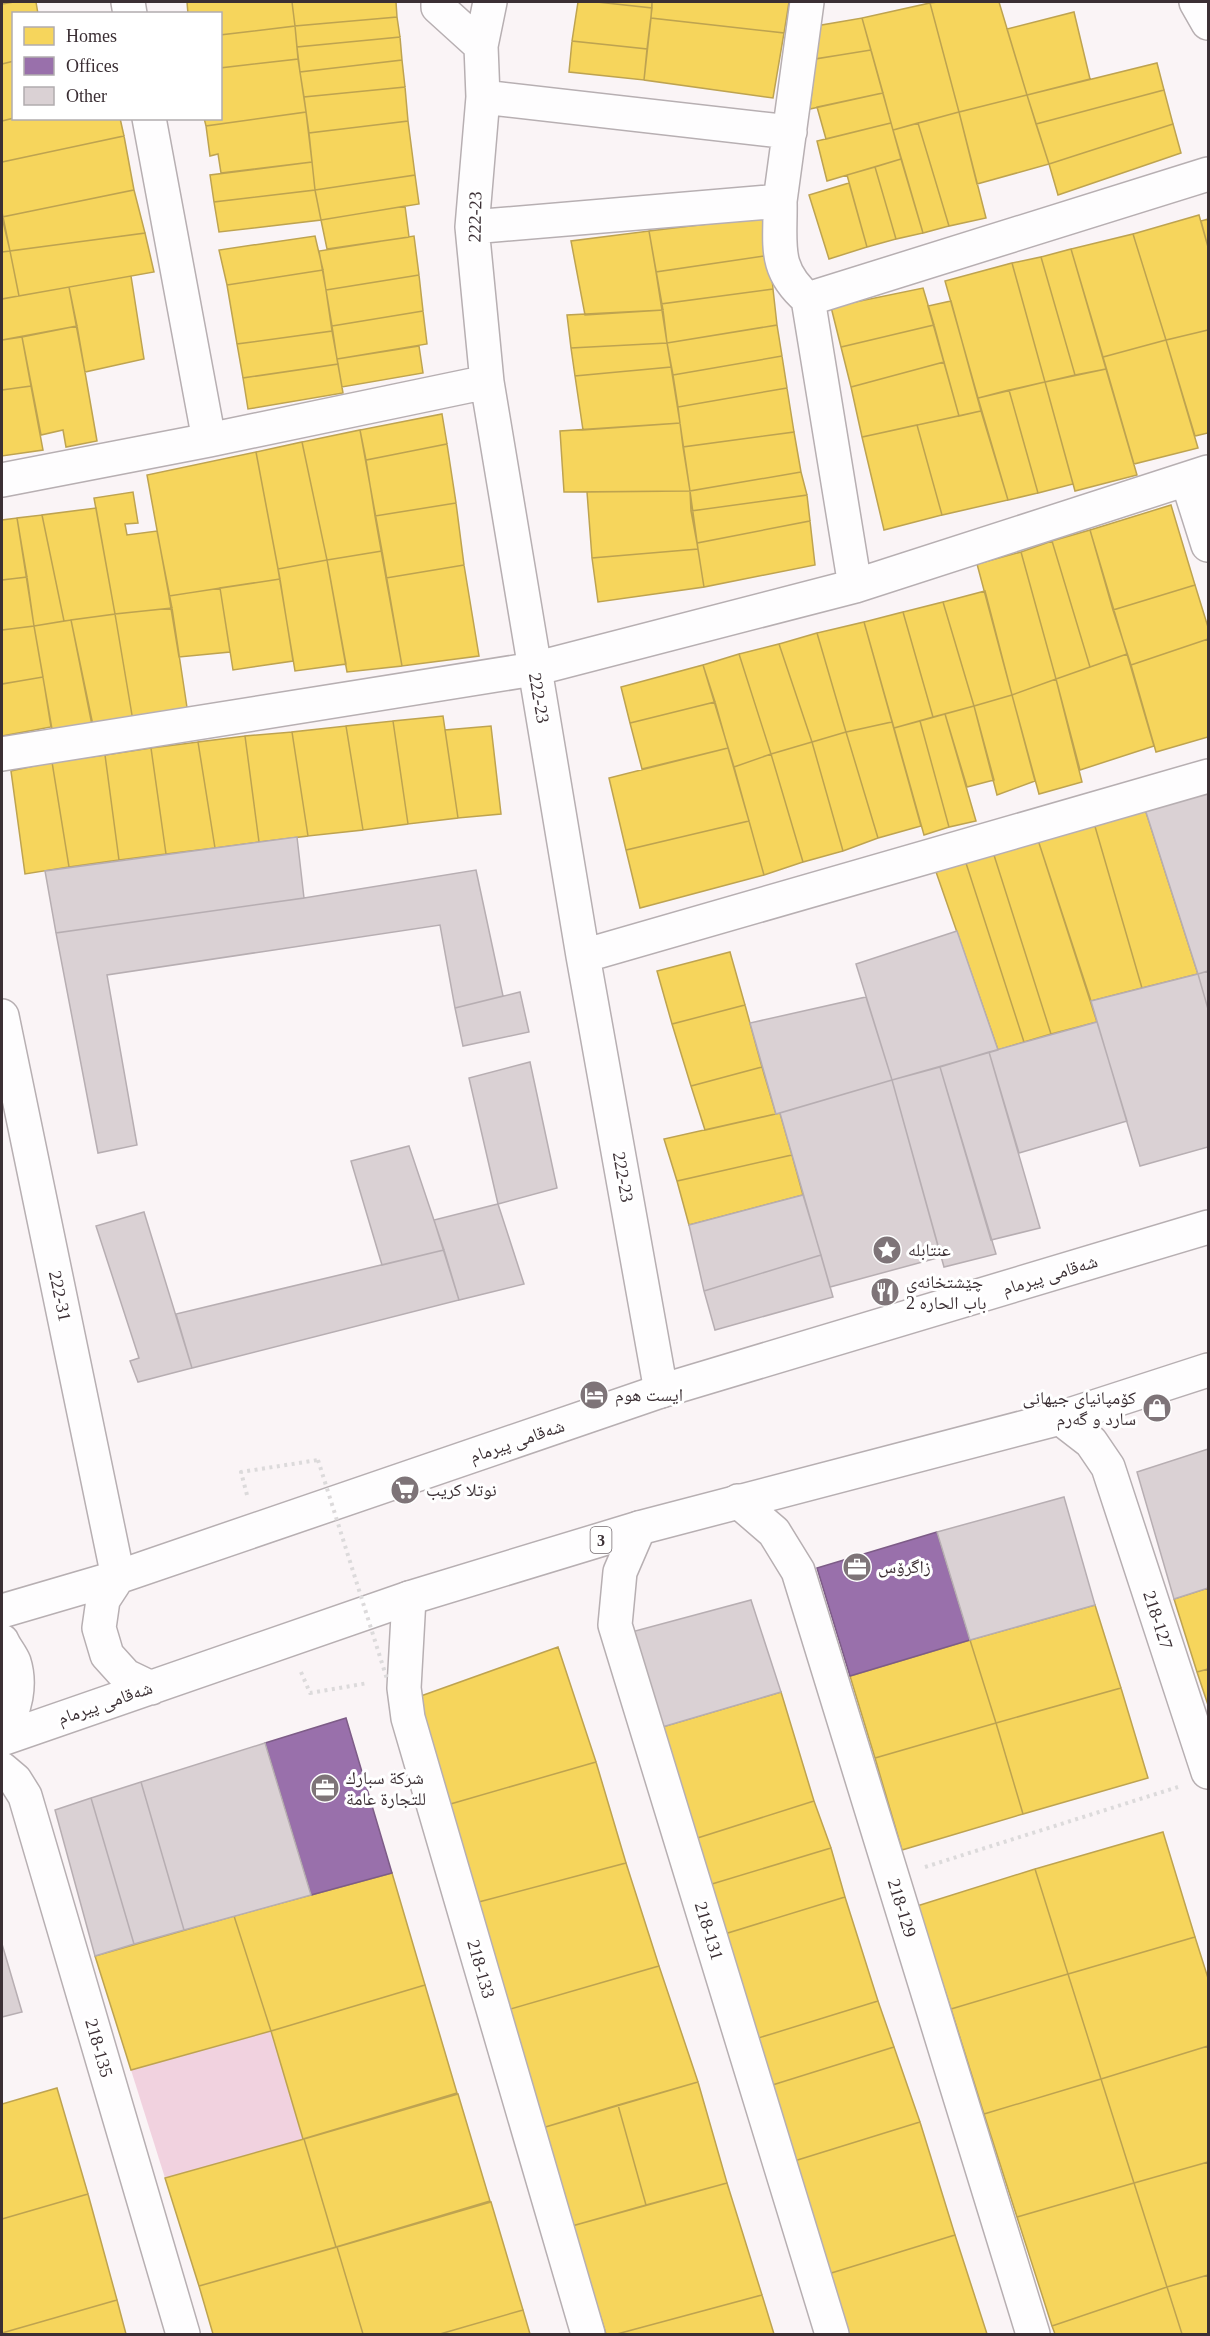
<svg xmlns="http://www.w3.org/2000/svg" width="1210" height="2336" font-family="'Times New Roman','Noto Naskh Arabic',serif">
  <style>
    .green { fill: #f1d2df }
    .homes { fill: #f6d55c; stroke: #bea350; stroke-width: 1.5 }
    .offices { fill: #9970ab; stroke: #7d5c87; stroke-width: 1.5 }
    .building { fill: #dad1d4; stroke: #b7aeb2; stroke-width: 1.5 }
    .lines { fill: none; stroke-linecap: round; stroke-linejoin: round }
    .minor-casing { stroke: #b7afb2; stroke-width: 36 }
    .highway-casing { stroke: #b7afb2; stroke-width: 36 }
    .path { stroke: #dcdadb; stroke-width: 4; stroke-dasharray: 3 4.5; stroke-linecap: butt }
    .minor { stroke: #fefdfe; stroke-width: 33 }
    .highway { stroke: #fefdfe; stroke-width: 33 }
    .path-bridge { stroke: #dcdadb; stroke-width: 4; stroke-dasharray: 3 4.5; stroke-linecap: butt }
    .labels { text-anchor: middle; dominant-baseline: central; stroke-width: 6; stroke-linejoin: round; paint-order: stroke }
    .shield { fill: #fff; stroke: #766d71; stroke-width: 1.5 }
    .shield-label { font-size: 16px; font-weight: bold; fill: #3b2f34 }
    .street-label { font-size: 18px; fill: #3b2f34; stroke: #fff }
    .poi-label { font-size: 18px; fill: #3b2f34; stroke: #fff; text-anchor: start }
  </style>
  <rect width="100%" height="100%" fill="#faf4f6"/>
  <path class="green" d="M271,2031L304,2139L165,2178L131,2070Z"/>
  <path class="homes" d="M14,2H36L38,14H14V61L2,64V4Z
    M187,2H292L295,26L220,35V14H188Z
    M292,2H396L397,17L295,26Z
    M578,2H597L652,8L647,49L572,41Z
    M597,2H652V8Z
    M652,2H789L784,33L651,18Z
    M938,2H999L1027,95L959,112L930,3Z
    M930,3L959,112L893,130L862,18Z
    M1074,12L1090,79L1027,95L1007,29Z
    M397,17L400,37L297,47L295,26Z
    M651,18L784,33L773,98L644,80Z
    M862,18L871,50L815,59L816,26Z
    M295,26L298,59L220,68V35Z
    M400,37L402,60L300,72L297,47Z
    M572,41L647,49L644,80L569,72Z
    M871,50L883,93L810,109L815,59Z
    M298,59L306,112L206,126L204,118H220V68Z
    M402,60L405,87L304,97L300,72Z
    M14,61V118L2,121V64Z
    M1157,63L1164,90L1036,124L1027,95Z
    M405,87L408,121L309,133L304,97Z
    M1164,90L1173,124L1049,164L1036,124Z
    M883,93L891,123L826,139L817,107Z
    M1027,95L1049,164L977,184L959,112Z
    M306,112L312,162L221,173L218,154L210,156L206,126Z
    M959,112L986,218L949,226L918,123Z
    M14,118H120L124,136L2,162V121Z
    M408,121L415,175L315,190L309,133Z
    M891,123L901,159L827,181L817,141Z
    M918,123L949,226L923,233L893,130Z
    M1173,124L1181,153L1058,195L1049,164Z
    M124,136L134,190L2,217V162Z
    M901,159L923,233L896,239L875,167Z
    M312,162L315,190L214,202L210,175Z
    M875,167L896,239L867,247L847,175Z
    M415,175L419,204L321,220L315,190Z
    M849,183L867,247L829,259L809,195Z
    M134,190L145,233L10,251L2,217Z
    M315,190L321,220L219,232L214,202Z
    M405,206L409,237L327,249L321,220Z
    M2,212L10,251L2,252Z
    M1199,215L1208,247V330L1166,340L1133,234Z
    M765,217L770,255L656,272L649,231Z
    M1208,219V247L1201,221Z
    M649,231L663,310L585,315L571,241Z
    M145,233L154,272L19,296L10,251Z
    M1133,234L1166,340L1103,357L1071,249Z
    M315,236L323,270L227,285L219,250Z
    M414,236L419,275L326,290L319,251Z
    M1071,249L1106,369L1075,375L1041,257Z
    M10,251L19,296L2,299V252Z
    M770,255L773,289L661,304L656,272Z
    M1041,257L1075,375L1045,382L1012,263Z
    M1012,263L1045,382L978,398L945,281Z
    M323,270L332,331L237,344L227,285Z
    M419,275L423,311L332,326L326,290Z
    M131,276L144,359L85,372L69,287Z
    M69,287L77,326L2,340V299Z
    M923,288L934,325L841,347L831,307Z
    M773,289L777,325L667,343L661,304Z
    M951,301L981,411L959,416L928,306Z
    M663,310L667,343L571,348L567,315Z
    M423,311L427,344L337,359L332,326Z
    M777,325L782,356L673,375L667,343Z
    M934,325L944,362L851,387L841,347Z
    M77,326L97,441L66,447L63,430L41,435L22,337Z
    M1208,330V433L1195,436L1166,340Z
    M332,331L338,364L243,378L237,344Z
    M22,337L31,386L2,390V340Z
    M1166,340L1198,448L1134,464L1103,357Z
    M667,343L671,367L575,376L571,348Z
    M419,346L423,373L342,387L337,359Z
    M782,356L787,388L678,407L673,375Z
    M944,362L959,416L862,437L851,387Z
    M338,364L343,393L248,409L243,378Z
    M671,367L680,423L583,430L575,376Z
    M1106,369L1137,475L1075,491L1045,382Z
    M1045,382L1073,484L1038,493L1009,390Z
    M31,386L43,450L2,456V390Z
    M787,388L794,432L683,447L678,407Z
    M1009,390L1038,493L1008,500L978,398Z
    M981,411L1008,500L942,515L917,425Z
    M442,414L447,444L366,460L360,430Z
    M680,423L690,491L564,492L560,431Z
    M917,425L942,515L884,530L862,437Z
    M360,430L382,551L327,560L302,442Z
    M794,432L801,472L690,491L683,447Z
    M302,442L327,560L278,569L256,452Z
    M447,444L456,503L375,516L366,460Z
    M256,452L280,579L169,596L147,475Z
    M801,472L807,495L691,511L690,491Z
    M690,491L698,549L592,558L587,492Z
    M133,492L138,523L125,524L127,535L157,531L172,608L115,614L94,498Z
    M807,495L810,521L697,543L691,511Z
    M456,503L464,565L386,578L375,516Z
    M1171,505L1195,585L1113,610L1090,530Z
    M96,508L115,614L64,621L42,515Z
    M42,515L64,621L34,626L17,518Z
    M17,518L27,577L2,580V520Z
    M810,521L815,565L704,587L697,543Z
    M1090,530L1127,654L1090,667L1052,541Z
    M1052,541L1090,667L1056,679L1021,552Z
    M698,549L704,587L598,602L592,558Z
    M382,551L402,666L347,672L327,560Z
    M1021,552L1056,679L1012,695L977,564Z
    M327,560L346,664L295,671L278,569Z
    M464,565L479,656L402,666L386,578Z
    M27,577L34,626L2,630V580Z
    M280,579L293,661L233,670L220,588Z
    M1195,585L1208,627V639L1131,665L1113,610Z
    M220,588L230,652L179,657L169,596Z
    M985,591L1012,695L974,706L943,602Z
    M943,602L974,706L933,717L903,612Z
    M172,608L188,714L133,721L115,614Z
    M903,612L933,717L894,728L864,622Z
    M115,614L133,721L92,725L71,620Z
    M71,620L94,730L53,735L34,626Z
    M864,622L892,722L846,732L817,633Z
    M34,626L43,677L2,684V630Z
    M817,633L846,732L812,742L779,644Z
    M1208,639V737L1156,752L1131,665Z
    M779,644L812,742L771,754L739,654Z
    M739,654L771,754L734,767L703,665Z
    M1127,654L1154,746L1080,770L1056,679Z
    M703,665L715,702L630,723L621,687Z
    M43,677L51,727L2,736V684Z
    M1056,679L1082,782L1039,794L1012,695Z
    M1012,695L1035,781L997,795L974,706Z
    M715,702L728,748L642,769L630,723Z
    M974,706L994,780L967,787L945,714Z
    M945,714L976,821L949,827L920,721Z
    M443,716L458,818L408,824L393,721Z
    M393,721L408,824L363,830L346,726Z
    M920,721L949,827L924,835L894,728Z
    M892,722L921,826L878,838L846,732Z
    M346,726L363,830L308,836L292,732Z
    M491,726L501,814L458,818L445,730Z
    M292,732L308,836L259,842L245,736Z
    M846,732L878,838L843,851L812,742Z
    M245,736L259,842L215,848L198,742Z
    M198,742L215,848L166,854L151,748Z
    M812,742L843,851L803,862L771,754Z
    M151,748L166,854L119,860L105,755Z
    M728,748L749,821L626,850L609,778Z
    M771,754L803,862L764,875L734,767Z
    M105,755L119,860L69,867L52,762Z
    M52,762L69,867L25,874L11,771Z
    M1145,809L1198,974L1142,988L1094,823Z
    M749,821L764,875L640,908L626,850Z
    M1094,823L1142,988L1091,1001L1038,840Z
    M1038,840L1097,1022L1051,1034L993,852Z
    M993,852L1051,1034L1024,1042L965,860Z
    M965,860L1024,1042L998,1050L935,869Z
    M730,952L745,1005L672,1024L657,971Z
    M745,1005L762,1067L691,1086L672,1024Z
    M762,1067L776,1114L705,1130L691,1086Z
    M780,1113L792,1155L677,1181L664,1139Z
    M792,1155L803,1195L689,1225L677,1181Z
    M1208,1588V1669L1197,1672L1174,1599Z
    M1095,1605L1121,1688L996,1723L970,1640Z
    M970,1640L996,1723L875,1758L850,1676Z
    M558,1647L596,1762L447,1805L418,1697Z
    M1208,1669V1705L1197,1672Z
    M1121,1688L1148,1778L1023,1814L996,1723Z
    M781,1692L814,1801L688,1841L652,1730Z
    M996,1723L1023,1814L902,1850L875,1758Z
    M596,1762L626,1863L471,1904L447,1805Z
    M814,1801L831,1848L702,1887L688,1841Z
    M1163,1832L1195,1937L1068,1974L1035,1869Z
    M831,1848L845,1897L718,1936L702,1887Z
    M626,1863L659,1966L504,2011L471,1904Z
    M1035,1869L1068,1974L951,2009L917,1906Z
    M392,1873L425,1985L271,2031L234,1916Z
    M845,1897L878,2001L752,2040L718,1936Z
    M234,1916L271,2031L131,2070L95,1956Z
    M1195,1937L1208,1978V2046L1101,2079L1068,1974Z
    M659,1966L698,2082L542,2128L504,2011Z
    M1068,1974L1101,2079L984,2114L951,2009Z
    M425,1985L457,2093L303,2139L271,2031Z
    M878,2001L894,2047L766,2087L752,2040Z
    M1208,2046V2162L1134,2183L1101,2079Z
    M894,2047L920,2122L791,2162L766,2087Z
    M1101,2079L1134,2183L1017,2217L984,2114Z
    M698,2082L727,2183L646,2205L618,2105Z
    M57,2088L88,2194L2,2219V2104Z
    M458,2094L490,2201L336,2247L304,2139Z
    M618,2105L646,2205L572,2226L542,2128Z
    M920,2122L955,2235L828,2274L791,2162Z
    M304,2139L336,2247L199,2286L165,2178Z
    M1208,2162V2275L1167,2287L1134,2183Z
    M727,2183L762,2295L617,2334H606L572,2226Z
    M1134,2183L1167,2287L1052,2326L1017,2217Z
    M88,2194L117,2300L2,2333V2219Z
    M491,2202L523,2310L440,2334H363L337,2247Z
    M955,2235L987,2334H847L828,2274Z
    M337,2247L363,2334H213L199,2286Z
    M1208,2275V2334H1182L1167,2287Z
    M1167,2287L1182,2334H1055L1052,2326Z
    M762,2295L774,2334H617Z
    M117,2300L126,2334H2V2333Z
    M523,2310L530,2334H440Z"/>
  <path class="offices" d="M937,1532L970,1640L850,1676L817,1568Z
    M346,1718L392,1873L311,1895L265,1743Z"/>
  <path class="building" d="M1208,792V971L1198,974L1145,809Z
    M297,837L304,898L56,933L45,871Z
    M476,870L503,996L455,1008L440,925L107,975L137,1145L98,1153L56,933L304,898Z
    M957,931L998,1050L892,1080L856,964Z
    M1208,971V1009L1198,974Z
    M1198,974L1208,1009V1147L1140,1166L1091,1001Z
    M520,992L529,1032L463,1046L455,1008Z
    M866,997L892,1080L776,1114L750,1023Z
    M1097,1022L1127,1121L1019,1153L989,1052Z
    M989,1052L1040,1228L991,1240L940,1067Z
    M530,1062L557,1188L498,1204L469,1078Z
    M940,1067L996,1254L944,1267L892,1080Z
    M892,1080L941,1257L830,1287L780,1113Z
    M409,1146L444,1250L382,1265L351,1161Z
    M803,1195L821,1255L704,1291L689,1225Z
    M498,1204L524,1284L459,1300L434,1220Z
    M144,1212L192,1368L138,1382L130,1361L139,1358L96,1226Z
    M444,1250L459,1300L192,1368L176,1314Z
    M821,1255L833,1297L715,1330L704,1291Z
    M1208,1449V1588L1174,1599L1137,1472Z
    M1064,1497L1095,1605L970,1640L937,1532Z
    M751,1600L781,1692L652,1730L624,1634Z
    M265,1743L311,1895L184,1930L141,1782Z
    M141,1782L184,1930L134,1944L91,1798Z
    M91,1798L134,1944L95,1956L55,1810Z
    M2,1944L22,2012L2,2017Z"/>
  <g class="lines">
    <g class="minor-casing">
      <path id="minor" d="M128,2L130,14
        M438,2V7L481,46
        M490,2L481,46L483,97L472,227L487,382L583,956L661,1391
        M1196,2L1208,23
        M483,97L790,132
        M149,118L209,440
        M780,201C781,244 772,268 808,299
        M472,227L780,201L807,2
        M1187,479L1208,545
        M2,480L209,440L487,382
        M855,586L808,299L1208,174
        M2,754L534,669L855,586L1208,472
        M583,956L1208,776
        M2,1016L118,1577
        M1060,1418L1091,1442L1108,1467L1208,1772
        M738,1501L774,1532L798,1571L1033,2334
        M639,1528L620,1572L615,1625L832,2334
        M409,1598L404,1688L408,1718L588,2334
        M2,1769L15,1780L25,1796L183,2334"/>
    </g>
    <g class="highway-casing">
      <path id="highway" d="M118,1577L103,1600L99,1628L107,1655L126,1676L151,1688
        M2,1611L118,1577L661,1391L1208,1227
        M2,1641C5,1648 11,1655 14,1662C21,1684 16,1711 2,1729
        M2,1739L409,1598L639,1528L1060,1418L1208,1370"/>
    </g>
    <path class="path" d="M247,1495L241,1472L318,1460
      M301,1672L310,1693L368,1683
      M925,1867L1178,1787"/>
    <use href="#minor" class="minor"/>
    <use href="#highway" class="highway"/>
    <path class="path-bridge" d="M318,1460L387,1679"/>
  </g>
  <defs>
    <g id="sight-disc" transform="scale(1.5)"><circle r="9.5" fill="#7e7478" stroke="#fff"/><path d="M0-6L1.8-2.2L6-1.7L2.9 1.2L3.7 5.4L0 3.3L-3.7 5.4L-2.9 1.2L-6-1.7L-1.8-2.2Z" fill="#fff"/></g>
    <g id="restaurant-disc" transform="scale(1.5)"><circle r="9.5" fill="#7e7478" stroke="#fff"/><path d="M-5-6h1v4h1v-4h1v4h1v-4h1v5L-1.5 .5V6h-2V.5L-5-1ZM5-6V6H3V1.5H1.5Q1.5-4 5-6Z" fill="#fff"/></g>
    <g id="hotel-disc" transform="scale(1.5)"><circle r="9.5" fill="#7e7478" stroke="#fff"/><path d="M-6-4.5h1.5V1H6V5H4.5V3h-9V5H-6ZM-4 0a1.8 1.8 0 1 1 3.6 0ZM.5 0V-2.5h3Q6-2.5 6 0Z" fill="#fff"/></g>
    <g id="shop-disc" transform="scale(1.5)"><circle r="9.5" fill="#7e7478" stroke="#fff"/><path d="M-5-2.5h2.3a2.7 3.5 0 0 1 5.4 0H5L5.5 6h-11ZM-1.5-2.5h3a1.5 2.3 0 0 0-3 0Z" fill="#fff"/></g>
    <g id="supermarket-disc" transform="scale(1.5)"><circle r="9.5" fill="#7e7478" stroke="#fff"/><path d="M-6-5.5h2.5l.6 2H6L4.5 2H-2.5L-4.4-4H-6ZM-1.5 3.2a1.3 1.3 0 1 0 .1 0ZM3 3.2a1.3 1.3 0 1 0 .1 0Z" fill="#fff"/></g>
    <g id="office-disc" transform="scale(1.5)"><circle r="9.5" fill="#7e7478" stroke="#fff"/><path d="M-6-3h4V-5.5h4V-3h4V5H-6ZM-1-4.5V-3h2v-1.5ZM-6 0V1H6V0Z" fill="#fff"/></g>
  </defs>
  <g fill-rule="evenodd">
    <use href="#sight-disc" x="887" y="1250"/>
    <use href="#restaurant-disc" x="885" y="1292"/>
    <use href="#hotel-disc" x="594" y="1395"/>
    <use href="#shop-disc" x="1157" y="1408"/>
    <use href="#supermarket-disc" x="405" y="1490"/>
    <use href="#office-disc" x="857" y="1567"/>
    <use href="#office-disc" x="325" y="1788"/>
  </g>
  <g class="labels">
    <rect class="shield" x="590.5" y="1527" width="21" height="26" rx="4.5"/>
    <g class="shield-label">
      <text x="601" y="1540">3</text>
    </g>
    <g class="street-label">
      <text transform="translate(475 217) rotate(-89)">222-23</text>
      <text transform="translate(539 698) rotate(80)">222-23</text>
      <text transform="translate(623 1177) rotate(80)">222-23</text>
      <text transform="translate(1050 1275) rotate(-17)">شەقامی پیرمام</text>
      <text transform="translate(60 1296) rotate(78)">222-31</text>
      <text transform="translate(517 1441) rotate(-19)">شەقامی پیرمام</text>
      <text transform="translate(1158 1620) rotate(72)">218-127</text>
      <text transform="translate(105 1703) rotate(-19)">شەقامی پیرمام</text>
      <text transform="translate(902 1908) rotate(73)">218-129</text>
      <text transform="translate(709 1931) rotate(73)">218-131</text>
      <text transform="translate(481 1969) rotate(74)">218-133</text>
      <text transform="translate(99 2048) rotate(74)">218-135</text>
    </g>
    <g class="poi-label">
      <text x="908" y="1250">عنتابله</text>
      <text x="906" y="1282">چێشتخانەی<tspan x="906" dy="21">باب الحارە 2</tspan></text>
      <text x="615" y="1395">ايست هوم</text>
      <text x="1136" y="1398" text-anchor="end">کۆمپانیای جیهانی<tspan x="1136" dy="21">سارد و گەرم</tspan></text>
      <text x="426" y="1490">نوتلا كريب</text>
      <text x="878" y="1567">زاگرۆس</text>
      <text x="346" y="1778">شركة سبارك<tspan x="346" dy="21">للتجارة عامة</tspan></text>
    </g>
  </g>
  <rect width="1210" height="2336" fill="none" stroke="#3b2f34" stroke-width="6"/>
  <rect x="12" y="12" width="210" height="108" fill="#ffffff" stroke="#b1acae" stroke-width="1.5"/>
  <rect x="24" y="27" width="30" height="18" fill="#f6d55c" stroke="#b1acae" stroke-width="1.5"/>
  <text x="66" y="42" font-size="18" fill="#3b2f34">Homes</text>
  <rect x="24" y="57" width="30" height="18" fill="#9970ab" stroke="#b1acae" stroke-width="1.5"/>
  <text x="66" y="72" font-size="18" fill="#3b2f34">Offices</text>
  <rect x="24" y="87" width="30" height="18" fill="#dad1d4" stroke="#b1acae" stroke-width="1.5"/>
  <text x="66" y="102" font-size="18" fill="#3b2f34">Other</text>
</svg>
